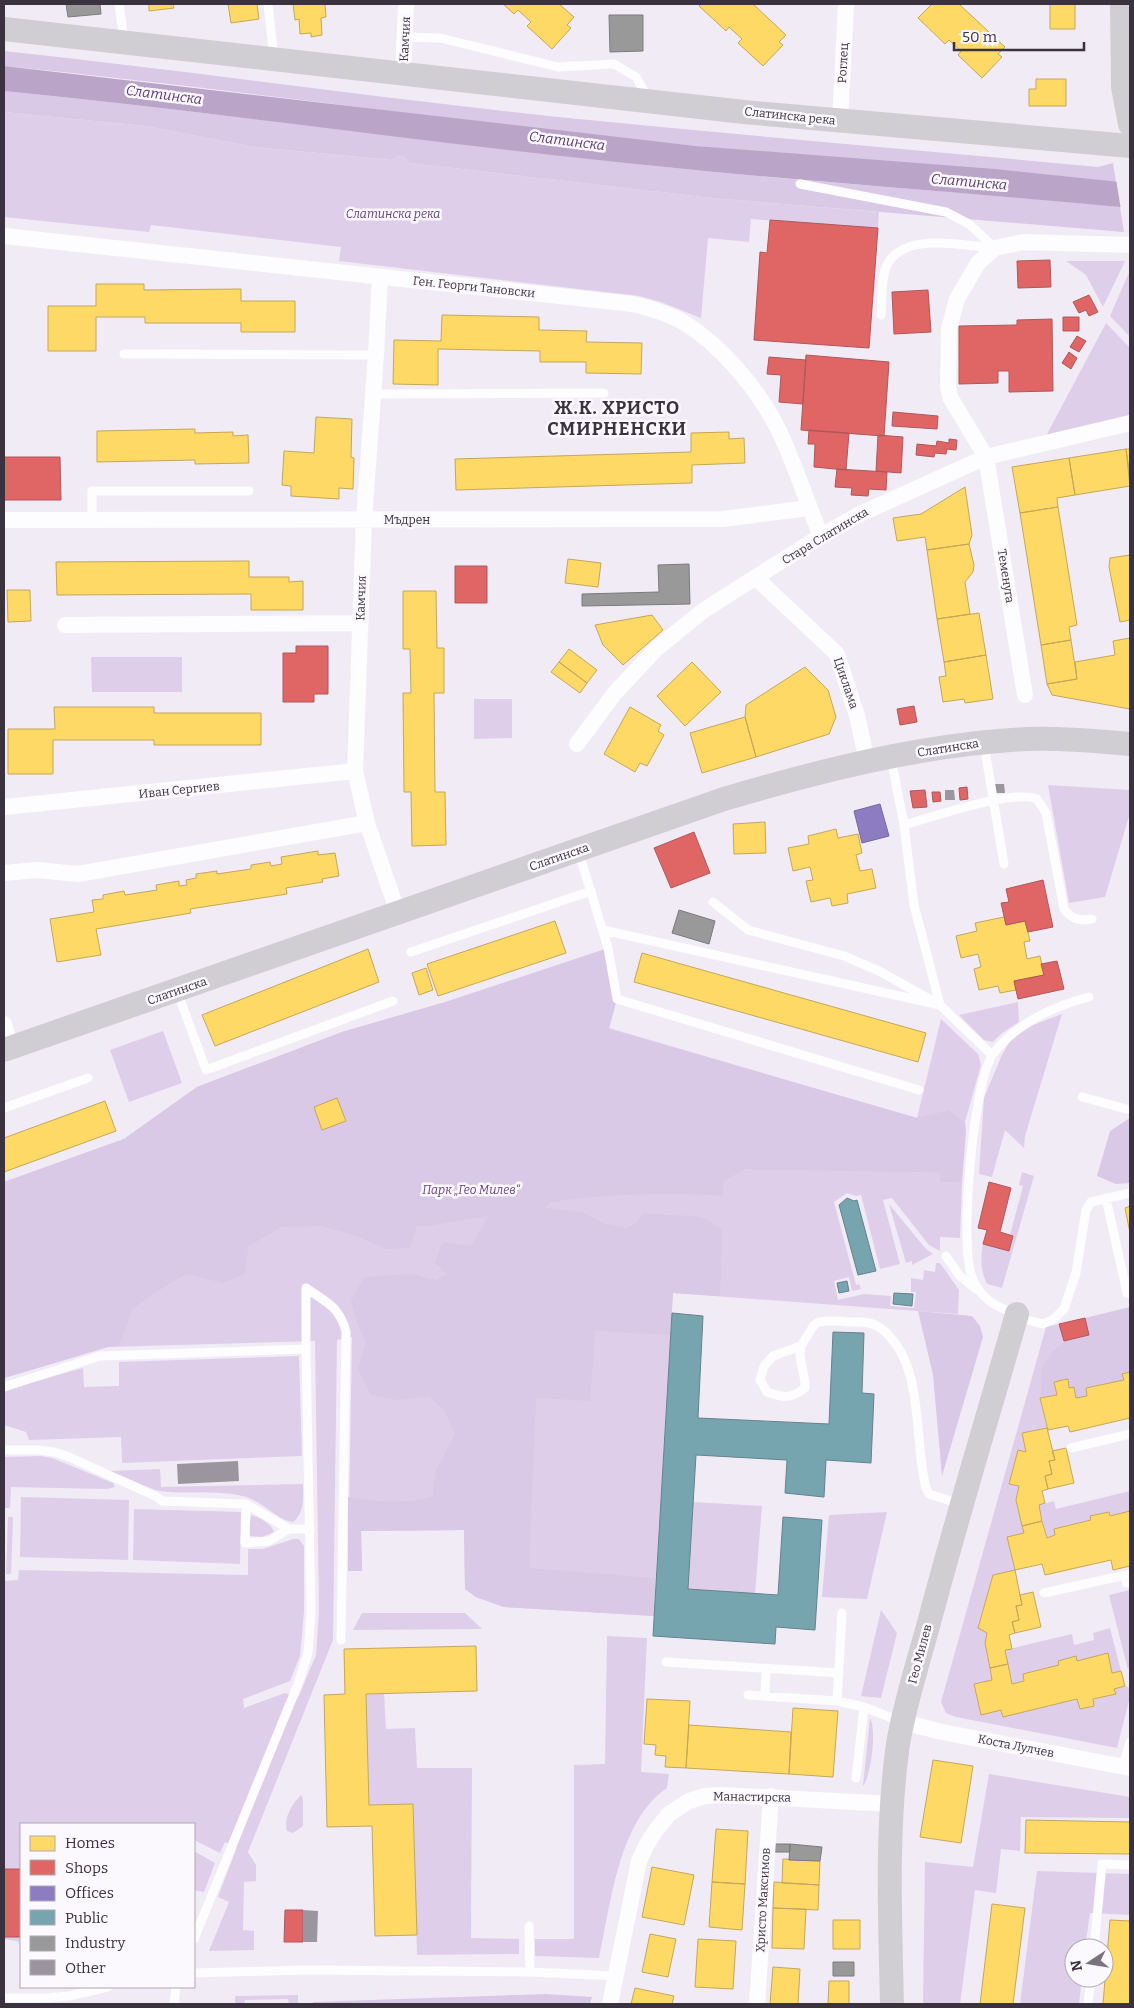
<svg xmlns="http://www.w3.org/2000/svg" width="1134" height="2008" font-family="Bitter,serif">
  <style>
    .green { fill: #dfceea }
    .forest { fill: #dac8e7 }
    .water { fill: #baa5c8 }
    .pier { fill: #f1ebf6 }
    .homes { fill: #ffd966; stroke: #c4a75a }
    .shops { fill: #e06666; stroke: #ae575a }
    .offices { fill: #8e7cc3; stroke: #75669b }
    .public { fill: #76a5af; stroke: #64838d }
    .industry { fill: #999; stroke: #7c7a7e }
    .building { fill: #9b959f }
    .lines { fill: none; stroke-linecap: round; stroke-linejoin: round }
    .lane { stroke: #fdfcfe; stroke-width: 9 }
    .street { stroke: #fdfcfe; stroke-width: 16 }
    .secondary { stroke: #d1ced3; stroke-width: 24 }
    .labels { text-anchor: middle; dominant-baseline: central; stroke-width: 5; stroke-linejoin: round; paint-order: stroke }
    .street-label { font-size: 12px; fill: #3a333f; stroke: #fbf8fe }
    .park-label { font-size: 12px; font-style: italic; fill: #633f7a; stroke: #fbf8fe }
    .water-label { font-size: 14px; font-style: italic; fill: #5e3974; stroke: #fbf8fe }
    .district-label { font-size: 18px; font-weight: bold; letter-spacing: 1px; fill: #3a333f; stroke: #fbf8fe }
  </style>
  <rect width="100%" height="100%" fill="#f1ebf6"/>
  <path class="green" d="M4,112L146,126L254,147L391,160L398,156L404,157L410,163L712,198L879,212L878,228L751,219L749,242L708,238L701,318L661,302L639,296L339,261L341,247L151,225L149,232L4,217Z
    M1066,261H1125L1103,307L1086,275Z
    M1130,270V337L1110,316Z
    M1106,323L1130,348V417L1046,436Z
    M91,657H182V692H92Z
    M474,699H512V738L474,739Z
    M1048,785L1130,790V813L1105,897L1069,903Z
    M1018,1002L1019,1022L1002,1033L993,1042L984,1040L959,1015Z
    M442,1003L609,1028L917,1118L941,1019L978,1054L981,1065L965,1122L950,1110L905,1172L940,1173V1182L962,1183L960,1238L940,1237V1251L929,1245L892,1198L883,1200L900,1264L880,1269L861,1195L856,1196L847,1193L834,1202L856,1285L859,1284L861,1289L852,1291L849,1277L834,1281L838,1300L864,1294L891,1296L890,1306L914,1308L916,1292H911V1278L923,1280L924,1270L935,1272L936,1263H940L959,1290L958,1314L673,1293L654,1616L504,1607L476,1597L465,1589L464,1530L361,1531L362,1571H348L352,1337L337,1340L333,1640L248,1852L256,1865V1881L244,1882L243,1930L254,1931V1950L209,1951L229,1902L218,1897L237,1847L225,1842L220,1853L194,1840V1824H21V1942L4,1939L5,1581L18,1580L19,1570L248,1575V1549H263L293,1539H299L304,1546V1612L300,1656L290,1681L243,1699L244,1708L285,1693L298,1698L316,1655L319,1612L315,1341L108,1347L4,1378V1182L124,1139L197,1087L342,1032Z
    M1062,1014L1025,1136L1024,1148L1005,1130L992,1177L979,1174L984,1098L1001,1057L1011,1039L1033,1025Z
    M163,1031L182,1083L129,1102L110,1050Z
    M1022,1172L1034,1176L1002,1288L987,1284C981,1271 980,1259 983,1244L1009,1250L1012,1236L1010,1235L1023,1186L1019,1185Z
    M889,1204L925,1248L933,1254L912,1265V1261L906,1263Z
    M1059,1324L1064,1341L1054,1349L1040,1398L1047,1428L1022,1433L1026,1452L1018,1450L1010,1483L1019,1486L1016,1500L1024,1533L1007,1537L1015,1570L993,1575L978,1628L987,1633L985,1643L992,1680L974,1685L981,1715L1001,1710L1003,1717L1077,1699L1080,1709L1094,1706L1093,1699L1115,1694L1114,1689L1125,1686L1130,1688V1697L1117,1748L956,1717L946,1713L941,1702L1046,1327Z
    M299,1356L302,1456L122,1463L121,1437L29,1440L26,1432L4,1425V1392L26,1384L83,1368L84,1387L119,1386V1362Z
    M40,1456L52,1458L113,1483L115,1487L107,1489L11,1487L10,1508H4V1457Z
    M160,1469L161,1487L303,1484C303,1498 305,1512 293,1522C279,1521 263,1503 249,1498C229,1490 189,1493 167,1492L155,1490L110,1471Z
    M1130,1491V1511L1110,1516L1109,1512L1091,1516V1520L1054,1529L1055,1535L1047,1538L1039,1505L1054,1501L1056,1509Z
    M21,1497L129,1500L128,1560L20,1557Z
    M693,1502L762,1506L755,1594L688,1589Z
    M134,1509L241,1512L240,1564L133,1560Z
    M887,1512L867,1599L822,1597L829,1515Z
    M251,1515C259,1517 272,1524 274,1532L262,1537L250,1536L248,1534Z
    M8,1517H13L11,1574H6Z
    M1130,1590V1663L1128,1670L1109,1595Z
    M881,1610L897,1633L881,1698L861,1696Z
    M362,1613H465L482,1629L353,1630Z
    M1110,1628L1121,1671L1112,1673L1107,1654L1077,1661L1075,1657L1058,1661L1059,1665L1023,1674L1024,1681L1012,1684L1005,1650L1072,1634L1074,1645L1094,1640L1093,1633Z
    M607,1636L647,1638L641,1772L669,1774L667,1788C618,1821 611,1905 599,1958L535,1956V1939H574V1765L605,1764Z
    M384,1693L386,1729L415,1728L417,1768H472L471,1938L519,1939V1954L417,1955L413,1805H369L366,1694Z
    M870,1718C877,1729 871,1776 863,1786Z
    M989,1774L1130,1797V1818L1021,1817L1020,1851L1001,1849L996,1893L975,1890L960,2004H923L925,1862L973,1867Z
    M301,1795L303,1799V1826L293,1833L287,1831C283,1818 292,1804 301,1795Z
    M194,1851L215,1863L204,1892L194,1890Z
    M1037,1871L1130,1874V1915L1090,1913L1085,1948H1074V1978H1082L1079,2004H1020Z
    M298,1995V2004H289L288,1999L245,2000L244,2004H235V1996Z"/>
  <path class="forest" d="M4,51C189,71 373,97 558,117C738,135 918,150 1098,167L1113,163L1116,182C976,167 836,159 696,146C465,123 235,89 4,66Z
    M4,91C225,113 444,144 665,167C816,183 969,192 1120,207L1124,232L712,198L410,163L404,157L398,156L392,160L254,147L146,126L4,112Z
    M608,948L617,999L609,1029L917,1118L950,1110L965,1122L966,1131L962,1183L940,1182V1173L745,1169L724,1181L723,1196C663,1192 610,1194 550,1202L546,1208L582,1212L606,1224L627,1228L636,1223L643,1214C652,1213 658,1215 667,1215C695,1217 698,1211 722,1230L720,1296L673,1293L670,1335L595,1331L590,1401L536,1398L529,1568L655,1578L654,1616L504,1607L476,1597L465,1589L464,1530L361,1531L362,1571H348V1497C375,1502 405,1504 432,1497L436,1470L455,1434L444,1410L429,1396L398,1400L371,1395L358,1369L366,1342L357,1323L351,1301L364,1277L411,1274L436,1280L447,1274L435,1263L442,1242L471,1246L488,1216L428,1226H417L410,1248L386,1249L359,1237L321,1226L281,1227L248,1247L245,1274L223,1283L186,1274L151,1295L132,1310L119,1346L108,1347L4,1378V1182L124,1139L197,1087L342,1032L442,1003Z
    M1130,1118V1183L1116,1184L1097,1176L1110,1131Z
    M1130,1307V1372L1123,1374L1124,1380L1086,1388L1087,1396L1076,1398L1074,1387L1069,1388L1067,1379L1054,1383L1057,1395L1040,1398L1042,1368L1054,1349L1064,1341L1089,1335L1085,1318Z
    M918,1311L972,1316L980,1326L983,1337L942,1476L933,1375Z
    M546,1994L592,1997L590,2004H313V2002Z"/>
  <path class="water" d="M4,66L696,146L995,169L1130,183V208C975,193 820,183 665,167C444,145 225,113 4,91Z"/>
  <path class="pier" d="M1116,179L1130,180V211L1121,210Z"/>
  <path class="homes" d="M149,4H173L174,8L149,11Z
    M228,4H257L259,19L231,23Z
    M293,4H325L326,17L321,18L322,35L311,37V33L300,34L299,19L295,20Z
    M503,4H559L574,17L567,25L571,28L552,49L527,26L531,22L518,10L514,14Z
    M701,4H753L786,35L779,42L783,45L763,66L738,43L742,39L729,27L726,31L699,6Z
    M932,4H959L1005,47L998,54L1002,57L982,78L958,55L961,51L949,40L945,44L918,18Z
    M1050,4H1075V29H1050Z
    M1036,79H1066V106H1029V89H1036Z
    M96,284H144V290L241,289V301H295V332H241V323H145V317H96V351H48V306H96Z
    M442,315L539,317V330L587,331L586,342L642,343L641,374L586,373V362H540V351L438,349V385L393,384L394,340L441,341Z
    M316,417L352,419L351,457L354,458L353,489L339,488V499L291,496V486L282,485L284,451L314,453Z
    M195,429V433L233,432V436L248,435L249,463L195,464V460L97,462V431Z
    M729,432V439L744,438L745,463L692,465V483L456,490L455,459L691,452V433Z
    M1126,449H1130V476Z
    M1126,449L1130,486L1075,495L1069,458Z
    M1069,458L1075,495L1057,498L1058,507L1020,513L1012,467Z
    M965,487L972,535L969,544L927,550L925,537L897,541L893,518L921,514Z
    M1058,507L1077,625L1069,627L1071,640L1041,645L1020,513Z
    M969,544L974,565L973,572L965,582L970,614L937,619L927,550Z
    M1130,555V620L1120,622L1109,567L1110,558Z
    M568,559L601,563L598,587L565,583Z
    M249,561V577H289V582L303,581V610H251V594L57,595L56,562Z
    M7,590H30L31,621L8,622Z
    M403,591H436L437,648H444V693H434L435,792H445L446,845L412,846L411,792H404L403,693H411L410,649H403Z
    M979,613L986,655L944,662L937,619Z
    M652,615L663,630L623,665L603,645L595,625Z
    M1130,638V709L1052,695L1047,684L1077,679L1075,662L1115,655L1113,641Z
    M1071,640L1077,679L1047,684L1041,645Z
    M569,649L597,670L587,683L559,662Z
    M986,655L993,699L965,703L964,699L943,702L939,677L946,676L944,662Z
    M559,662L587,683L580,693L551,672Z
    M692,662L721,692L685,726L657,696Z
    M805,667L828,690L836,717L829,734L756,757L745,717L746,705Z
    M54,707H154V713H261V745H154V740H53V774H8V729H55Z
    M630,707L661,725L658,731L664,735L647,766L640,763L635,772L604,754Z
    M745,717L756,757L702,773L690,733Z
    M765,822L766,853L734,854L733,824Z
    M836,829L838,838L858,834L862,853L856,855L860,871L872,869L876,888L847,894L848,903L832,906L830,898L811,902L806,881L813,880L810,867L793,871L788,848L809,844L808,836Z
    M318,851V855L335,853L339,876L322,879L323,882L286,888L287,894L190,909L191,913L96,929L101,955L57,962L50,919L94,912L92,900L103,899V895L124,891L125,895L157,890L156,885L179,881V886L187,885L186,880L196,878V874L217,871V874L251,869V865L270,862L271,866L282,864L281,857Z
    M1004,917L1006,925L1025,921L1030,941L1024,942L1027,959L1040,956L1044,975L1014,981L1016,990L1000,993L998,986L979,990L974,969L981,967L978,954L961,958L956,936L977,931L975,923Z
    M555,921L566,953L438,996L427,964Z
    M368,949L379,982L215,1046L202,1015Z
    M642,953L926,1033L918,1062L634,982Z
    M426,968L433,990L419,995L412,973Z
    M337,1098L346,1121L322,1130L314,1107Z
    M105,1101L116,1131L4,1172V1138Z
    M1130,1206V1233L1125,1208Z
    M1130,1372V1418L1070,1432L1068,1426L1048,1430L1040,1398L1057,1395L1054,1382L1068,1379L1069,1388L1074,1387L1076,1398L1087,1396L1086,1388L1124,1380L1122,1374Z
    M1047,1428L1055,1460L1049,1461L1052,1474L1045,1476L1048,1489L1042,1491L1045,1503L1039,1505L1042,1521L1022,1526L1016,1500L1019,1486L1009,1484L1018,1450L1026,1452L1022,1433Z
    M1066,1448L1074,1483L1048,1489L1045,1476L1052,1474L1049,1461L1055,1460L1052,1451Z
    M1130,1511V1566L1113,1570L1111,1560L1045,1575L1042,1564L1015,1570L1007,1537L1024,1533L1022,1526L1042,1521L1047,1538L1055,1535L1054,1529L1091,1520L1090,1516L1109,1512L1110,1516Z
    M1015,1570L1022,1605L1016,1606L1019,1620L1012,1622L1015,1633L1009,1635L1012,1649L1005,1650L1008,1664L990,1668L985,1643L987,1633L978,1628L993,1575Z
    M1033,1592L1041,1627L1015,1633L1012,1622L1019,1620L1016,1606L1022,1605L1020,1595Z
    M476,1646L477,1691L366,1694L369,1805L413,1804L417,1935L375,1936L372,1826L327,1827L324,1695L345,1694L344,1649Z
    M1108,1653L1112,1673L1121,1671L1125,1686L1114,1689L1116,1694L1093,1699L1094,1706L1080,1709L1077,1699L1003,1717L1001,1710L981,1715L974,1684L992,1680L990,1668L1008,1664L1012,1684L1024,1681L1023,1674L1059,1665L1058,1661L1076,1656L1077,1661Z
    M647,1699L690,1701L686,1768L665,1767L666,1756L655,1755L656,1745L644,1744Z
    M793,1708L838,1711L833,1777L789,1774Z
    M689,1725L791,1732L789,1774L686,1768Z
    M933,1760L973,1766L961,1843L920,1837Z
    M1026,1820L1130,1822V1854L1025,1853Z
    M716,1829L748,1831L745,1884L712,1882Z
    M783,1859L820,1861L819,1885L782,1883Z
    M652,1867L694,1875L684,1925L642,1917Z
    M712,1882L745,1884L742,1930L709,1927Z
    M774,1882L819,1885L818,1910L773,1908Z
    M992,1904L1025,1908L1013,2004H980Z
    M773,1908L806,1909L804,1949L772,1948Z
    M833,1920H860V1949H833Z
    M1110,1920L1130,1921V2004H1103Z
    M650,1934L676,1939L668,1977L642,1972Z
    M698,1939L736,1941L733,1989L695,1987Z
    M773,1967L800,1969L798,2004H770Z
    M829,1981H849V2004H828Z
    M635,1988L674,1996L672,2004H631Z"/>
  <path class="shops" d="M770,220L878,228L869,348L754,340L760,252L767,253Z
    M1050,260L1051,287L1018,288L1017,261Z
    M928,290L931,332L894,334L892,292Z
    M1089,295L1098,312L1089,316L1086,310L1079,313L1073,302Z
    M1063,317H1079V331H1063Z
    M1052,319L1053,391L1009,392V371H998V383L959,384V326L1017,325V320Z
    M1077,336L1086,341L1079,352L1070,347Z
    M1069,352L1077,358L1071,369L1062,363Z
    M806,355L889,362L884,436L801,430Z
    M769,357L806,360L803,404L779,402L781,375L767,374Z
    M893,412L938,416L937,429L892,426Z
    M809,430L849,433L846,470L814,467L815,444H808Z
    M878,435L903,437L901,473L876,471Z
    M949,439L957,440L956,450L947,449L946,454L935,453L934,457L916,455L917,444L936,446L937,441L949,443Z
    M4,457H60L61,500H4Z
    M837,469L887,472L886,490L869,489L868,496L851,495L852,488L835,487Z
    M455,566H487V603H455Z
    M296,646H328V694H314V702H283V653H296Z
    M914,706L917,722L900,725L897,709Z
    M967,787L968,799L960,800L959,788Z
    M925,790L927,807L913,808L910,791Z
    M932,792H940L941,801L933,802Z
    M694,832L710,873L671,888L654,848Z
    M1043,880L1053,927L1028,932L1025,921L1006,925L1001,903L1009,902L1006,889Z
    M1057,961L1064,989L1018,999L1014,981L1044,975L1041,964Z
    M989,1182L1011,1188L1000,1232L1013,1236L1009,1251L983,1244L987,1230L978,1228Z
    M1085,1318L1089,1335L1064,1341L1059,1324Z
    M4,1869H21V1937H4Z
    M285,1910H303V1942H284Z"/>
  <path class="offices" d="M880,804L889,836L862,843L854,811Z"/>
  <path class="public" d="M847,1198L854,1201L857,1200L876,1271L858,1275L839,1205Z
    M847,1281L849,1291L839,1293L837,1283Z
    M894,1293L913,1294L912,1306L893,1304Z
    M672,1313L703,1316L698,1418L829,1424L833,1332L864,1333L862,1393L874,1394L871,1463L826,1460L824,1497L785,1493L787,1460L696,1455L688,1589L778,1595L783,1517L822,1520L815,1630L776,1627L775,1644L653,1636Z"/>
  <path class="industry" d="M66,4H100L101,14L68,17Z
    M609,15H643V51L610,52Z
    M689,564L690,604L582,606V594L659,592L658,565Z
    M679,910L715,921L709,944L672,933Z
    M775,1844H790V1852H775Z
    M790,1844L822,1847L820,1861L789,1860Z
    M833,1962H854V1976H833Z"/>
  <path class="building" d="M993,784H1004L1005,793H994Z
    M945,790H954L955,800H945Z
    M238,1461L239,1481L178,1484L177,1464Z
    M303,1910L318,1911L317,1942H303Z"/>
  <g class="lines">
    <path class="lane" d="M119,4L124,41
      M268,4L274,59
      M405,37L440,38L558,67L614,64L636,77L649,99
      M800,184L946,212L969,224L995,248
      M881,315C882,301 881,276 887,265C904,231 964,246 995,248
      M124,354L376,355
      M373,394L604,393
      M92,520V491H249
      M984,744L1004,864
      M891,758L904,825L914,905L940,1005
      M904,825C933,817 1012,789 1037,799L1046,813L1064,909C1073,920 1079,921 1092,919
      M578,850L608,948L617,999L919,1090
      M713,902L748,930L844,956L879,971L940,1005L992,1055
      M603,930L940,1005
      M411,952L591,891
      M177,991L206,1070L393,1001
      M1082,1097L1130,1110
      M4,1108L88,1078
      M1106,1198L1127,1293H1130
      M946,1256L959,1275L976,1289
      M306,1288C326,1302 340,1307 346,1332L341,1640
      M306,1288V1349
      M1017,1314C996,1307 980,1299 972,1277C959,1245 973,1082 993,1054C1015,1024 1054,1006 1089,997
      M1016,1317L1043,1324L1054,1319L1064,1309L1076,1273L1086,1210L1091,1202L1130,1193
      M801,1346C797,1361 806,1372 805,1388C791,1399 783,1398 767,1392L760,1380L764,1366L773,1356L801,1346L814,1325L819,1322C829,1320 839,1321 849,1322C859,1322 870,1321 879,1327C926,1360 913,1439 926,1488L929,1494L960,1504
      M4,1387L100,1356L306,1349L311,1612L308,1653L298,1684L194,1939
      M1071,1448L1130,1434
      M4,1450H39L54,1452L67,1456L157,1497L162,1501L246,1504L289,1529H310
      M246,1504L245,1543L269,1541L289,1529
      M1126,1583L1130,1582
      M1044,1593L1130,1574
      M666,1662L839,1673
      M748,1695L837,1701L864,1707L902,1722
      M765,1696L766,1669
      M837,1701L842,1613
      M1123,1766L1130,1742
      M856,1778L864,1707
      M529,1926L530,1972
      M1094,1948L1102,1864L1130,1865
      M194,1973L305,1970L530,1972L616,1976
      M4,1998H43L69,1996L108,1987
      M174,2004L176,1987
      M1088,2004L1091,1978"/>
    <path class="street" d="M403,74L406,4
      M840,122L846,4
      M4,236L633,304C649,308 668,313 683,322C721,345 758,389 778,429C795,463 806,501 821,536
      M380,277L376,355L364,520L355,771L367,823L398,913
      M4,520L723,519L809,508
      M756,578L837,654L858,719L867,762
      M65,625L360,623
      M1025,695L986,457L950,397L948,386L949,329L957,299L978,263L995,248L1023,242L1130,245
      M577,744L614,694L656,649L704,610L821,536L860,514L986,457L1130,423
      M4,807L355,771
      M4,873L37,870L78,874L367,823
      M4,1024L11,1048
      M903,1722L942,1732L1130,1768
      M610,2004L639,1861L646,1846L656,1830L669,1814L689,1801L705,1796L723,1795L892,1804
      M757,2004L771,1796"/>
    <path class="secondary" d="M1122,4L1123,87L1130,124
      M4,29L744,112L1130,146
      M4,1050L724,799C822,770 925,744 1028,739C1061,738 1097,741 1130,744
      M892,2004C890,1918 886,1829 898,1744C905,1702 919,1660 930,1619C957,1517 988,1416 1017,1314"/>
  </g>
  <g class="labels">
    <g class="street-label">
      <text transform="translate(405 39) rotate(-87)">Камчия</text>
      <text transform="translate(843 63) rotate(-87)">Роглец</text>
      <text transform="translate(790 116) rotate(6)">Слатинска река</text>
      <text transform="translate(474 287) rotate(6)">Ген. Георги Тановски</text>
      <text x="407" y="520">Мъдрен</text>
      <text transform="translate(825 536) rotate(-31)">Стара Слатинска</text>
      <text transform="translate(1006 576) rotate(81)">Теменуга</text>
      <text transform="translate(361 598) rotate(-88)">Камчия</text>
      <text transform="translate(846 683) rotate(71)">Циклама</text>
      <text transform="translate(948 748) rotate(-9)">Слатинска</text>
      <text transform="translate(179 790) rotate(-6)">Иван Сергиев</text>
      <text transform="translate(559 857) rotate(-19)">Слатинска</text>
      <text transform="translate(177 991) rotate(-19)">Слатинска</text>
      <text transform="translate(920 1654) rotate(-75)">Гео Милев</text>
      <text transform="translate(1016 1746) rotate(11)">Коста Лулчев</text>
      <text transform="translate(752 1797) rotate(1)">Манастирска</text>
      <text transform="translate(763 1900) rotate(-87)">Христо Максимов</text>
    </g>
    <g class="park-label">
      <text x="393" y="214">Слатинска река</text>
      <text x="471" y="1190">Парк „Гео Милев“</text>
    </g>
    <g class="water-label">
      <text transform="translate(164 95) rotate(7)">Слатинска</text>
      <text transform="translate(567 141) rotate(7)">Слатинска</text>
      <text transform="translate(969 182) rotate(5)">Слатинска</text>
    </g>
    <g class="district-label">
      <text x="617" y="408">Ж.К. ХРИСТО<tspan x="617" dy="21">СМИРНЕНСКИ</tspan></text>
    </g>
  </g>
  <rect width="1134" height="2008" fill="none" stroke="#3a333f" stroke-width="10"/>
  <rect x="20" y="1823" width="175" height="165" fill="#fbf8fe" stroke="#aea9b2"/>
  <rect x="30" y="1836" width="25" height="15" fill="#ffd966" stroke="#aea9b2"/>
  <text x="65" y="1848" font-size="15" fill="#3a333f">Homes</text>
  <rect x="30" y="1860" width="25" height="15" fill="#e06666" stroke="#aea9b2"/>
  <text x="65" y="1873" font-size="15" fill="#3a333f">Shops</text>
  <rect x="30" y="1886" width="25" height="15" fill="#8e7cc3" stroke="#aea9b2"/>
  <text x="65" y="1898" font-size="15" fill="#3a333f">Offices</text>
  <rect x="30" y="1910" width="25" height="15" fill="#76a5af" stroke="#aea9b2"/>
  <text x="65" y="1923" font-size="15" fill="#3a333f">Public</text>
  <rect x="30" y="1936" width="25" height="15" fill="#999999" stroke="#aea9b2"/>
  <text x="65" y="1948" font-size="15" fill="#3a333f">Industry</text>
  <rect x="30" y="1960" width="25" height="15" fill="#9b959f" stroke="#aea9b2"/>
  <text x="65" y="1973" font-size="15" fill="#3a333f">Other</text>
  <g transform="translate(1089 1963) rotate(258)"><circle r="24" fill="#fbf8fe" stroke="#aea9b2"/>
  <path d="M0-4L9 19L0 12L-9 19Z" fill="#7a737f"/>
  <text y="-8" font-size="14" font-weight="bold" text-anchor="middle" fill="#3a333f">N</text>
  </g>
  <path d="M954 42v8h130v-8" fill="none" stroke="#3a333f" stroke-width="2.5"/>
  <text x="962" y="42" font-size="15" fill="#3a333f" stroke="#fbf8fe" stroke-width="4" paint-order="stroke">50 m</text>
</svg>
